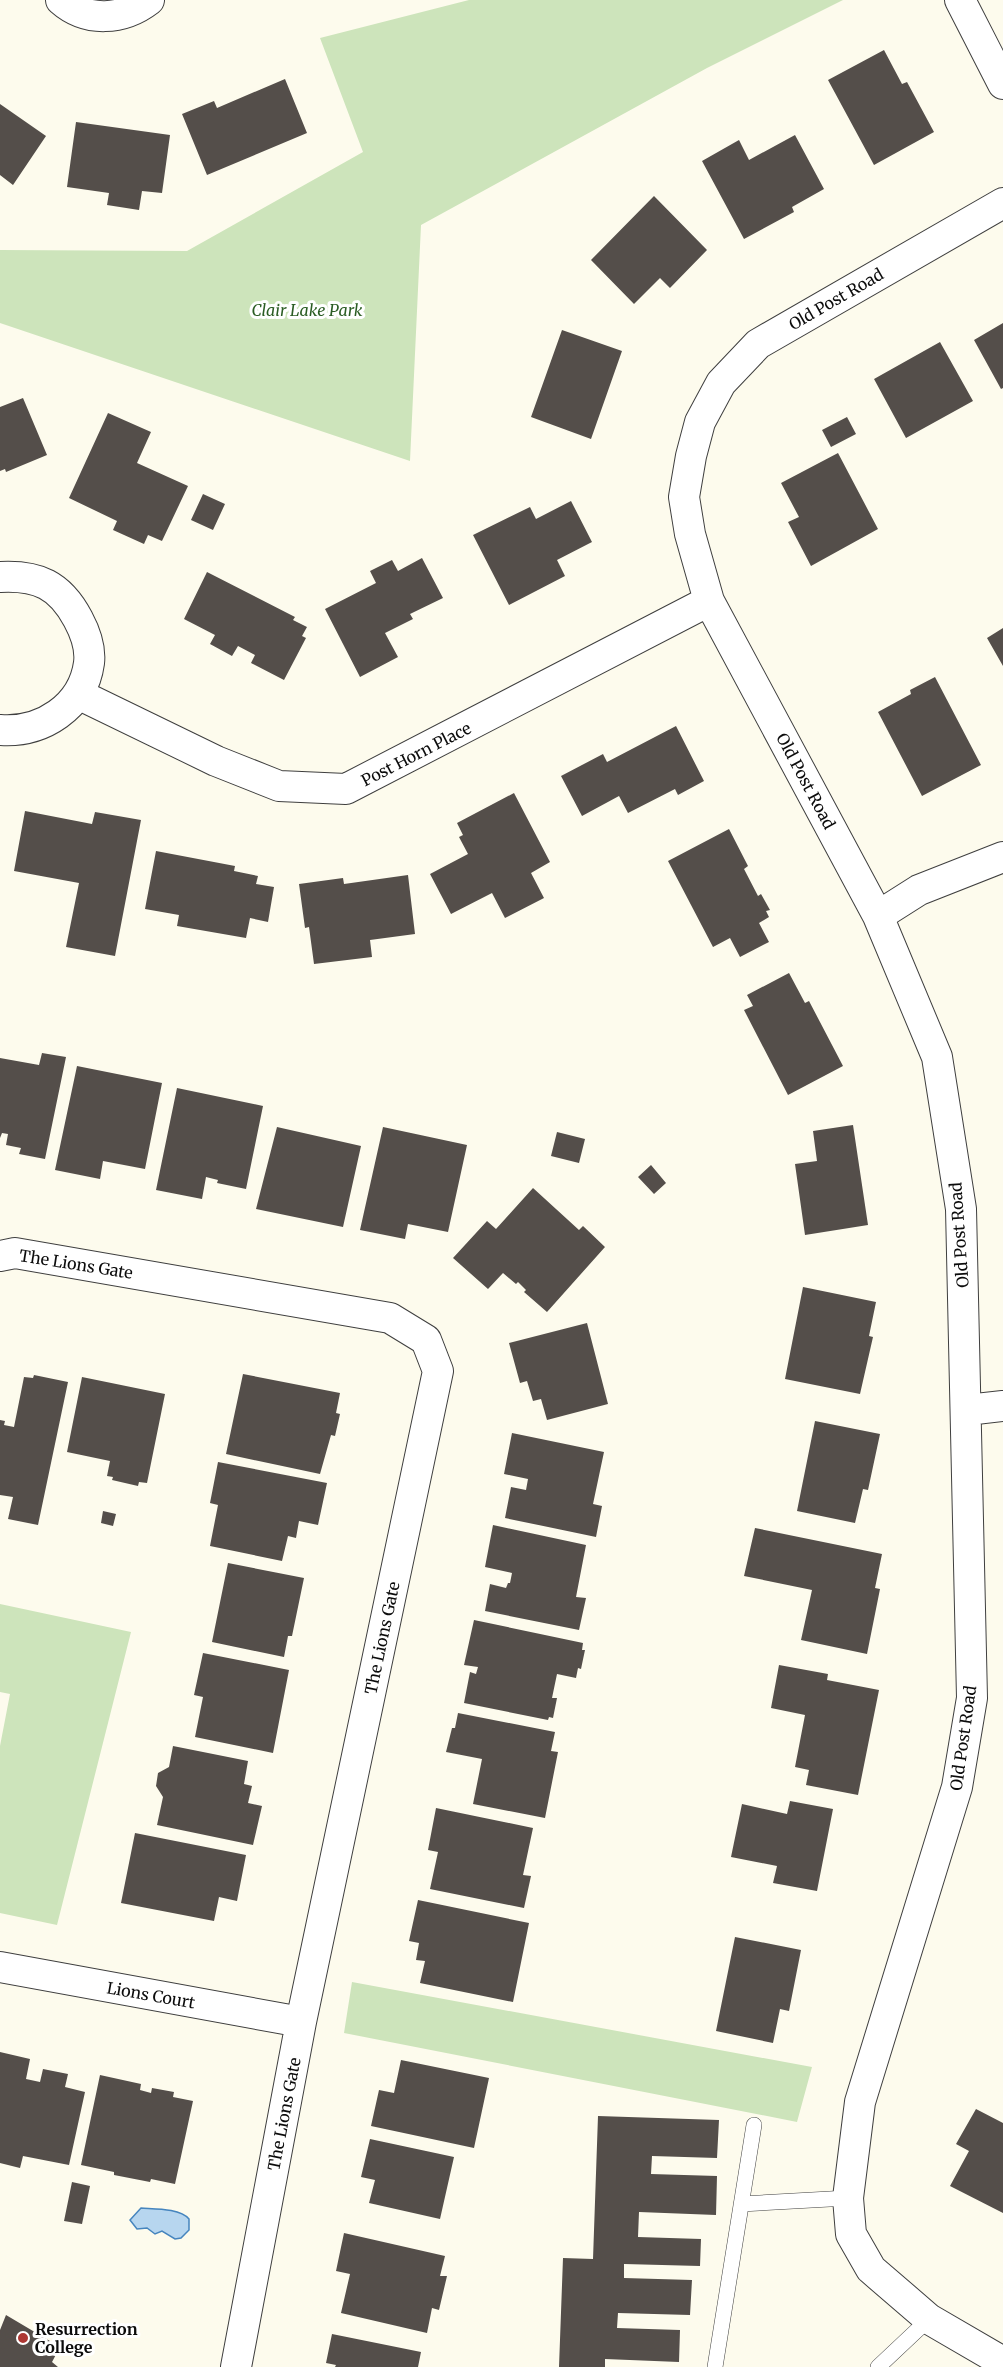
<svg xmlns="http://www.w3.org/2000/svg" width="1003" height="2367" font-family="Merriweather,serif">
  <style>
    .green { fill: #cde4bb }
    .water { fill: #b7d6ef; stroke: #4685be; stroke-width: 1.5 }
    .building { fill: #544e4a }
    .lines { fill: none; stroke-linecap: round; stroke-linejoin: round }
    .lane-casing { stroke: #3f3f3f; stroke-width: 16 }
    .street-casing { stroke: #3f3f3f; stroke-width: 32 }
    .lane { stroke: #fff; stroke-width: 15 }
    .street { stroke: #fff; stroke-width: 30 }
    .poi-dot { fill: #ad3733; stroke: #fff; stroke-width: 2 }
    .labels { text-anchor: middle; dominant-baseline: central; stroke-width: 6; stroke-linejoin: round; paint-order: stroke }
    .street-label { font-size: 16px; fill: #0c0c0c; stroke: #fff }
    .park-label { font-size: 16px; font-style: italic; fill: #2b5d24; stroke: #fff }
    .poi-label { font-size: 16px; font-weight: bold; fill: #0c0c0c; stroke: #fff; text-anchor: start }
  </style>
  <rect width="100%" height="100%" fill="#fdfbed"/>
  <path class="green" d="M469,0H843L707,68L421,225L410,461L0,323V250L187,251L363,152L320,38Z
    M0,1604L131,1632L57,1925L0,1913V1746L10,1694L0,1692Z
    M352,1982L812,2067L797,2122L344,2033Z"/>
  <path class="water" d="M141,2208C154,2209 180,2208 189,2219V2230L181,2238L175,2239L162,2231L155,2234L147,2228L137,2229L130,2220Z"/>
  <path class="building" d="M884,50L902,84L907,82L934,132L874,165L828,80Z
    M285,79L307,133L207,175L182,114L214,101L217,108Z
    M0,104L46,136L13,185L0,175Z
    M76,122L170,135L162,193L142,191L139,210L107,205L109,193L67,187Z
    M795,135L824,189L792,207L794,212L744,239L702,161L739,140L749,160Z
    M654,196L707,250L670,288L660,278L634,304L591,260Z
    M1003,323V388L1001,389L974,340Z
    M562,330L622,351L591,439L531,417Z
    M940,342L973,401L906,438L874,379Z
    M23,398L47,455L6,472L5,469L0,471V407Z
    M108,413L151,432L137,463L188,486L162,541L148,535L144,544L113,530L117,521L69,498Z
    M847,417L856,434L831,447L822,430Z
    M838,453L878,529L811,566L788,522L799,517L781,483Z
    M203,494L225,504L213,530L191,520Z
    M571,501L592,542L557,560L565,576L509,605L473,535L530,507L536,519Z
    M422,558L443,598L410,614L413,619L385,633L398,657L360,677L325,609L376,583L370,571L392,560L398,571Z
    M207,572L295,617L293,620L307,627L302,636L306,638L284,680L251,663L255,655L238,646L232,656L210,644L215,635L184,619Z
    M1003,628V666L987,638Z
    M935,677L981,765L922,796L878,712L911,694L910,690Z
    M676,726L704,781L678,795L675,789L628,813L619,796L582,816L561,776L603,754L607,762Z
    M514,793L550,862L531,873L544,898L505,918L492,893L451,914L430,874L468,854L459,837L463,835L457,823Z
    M25,811L92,824L95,812L141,820L115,956L66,947L79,883L14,871Z
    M729,829L748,866L744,869L758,896L761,894L770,910L766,911L769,917L759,923L769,942L740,957L730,938L713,947L668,861Z
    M156,851L235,866L234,871L258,876L256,884L274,887L268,922L250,918L246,938L177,926L179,915L145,909Z
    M408,875L415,934L370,940L372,957L314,964L309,927L305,928L299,884L343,878L344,884Z
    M789,973L805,1003L809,1001L843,1066L788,1095L744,1010L753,1006L747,995Z
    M42,1053L66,1057L45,1159L19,1154L21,1148L6,1145L8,1134L2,1133L0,1138V1058L39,1065Z
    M77,1066L162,1083L145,1169L103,1161L100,1179L55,1170Z
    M177,1088L263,1106L246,1189L217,1183L218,1180L206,1177L202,1199L156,1190Z
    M853,1125L868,1225L805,1235L795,1164L817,1161L813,1131Z
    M277,1127L361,1146L343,1227L256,1209Z
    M383,1127L467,1145L448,1232L408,1224L405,1239L360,1230Z
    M557,1132L585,1139L579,1163L551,1156Z
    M651,1165L666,1183L654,1194L638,1177Z
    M533,1188L579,1230L583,1226L605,1247L547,1312L524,1292L526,1290L518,1282L516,1284L503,1273L488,1289L453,1258L487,1221L496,1229Z
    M803,1287L876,1302L869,1336L873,1337L860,1394L785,1379Z
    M587,1323L608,1404L547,1420L541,1399L533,1401L527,1381L520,1383L509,1343Z
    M243,1374L340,1393L336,1413L340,1414L335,1436L331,1435L320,1474L226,1454Z
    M34,1375L68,1382L38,1525L8,1519L13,1497L0,1495V1420L5,1421L4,1425L14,1427L24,1377L33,1378Z
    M82,1377L165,1394L147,1483L139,1482L138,1486L112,1480L113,1477L107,1476L110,1461L67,1452Z
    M815,1421L880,1434L868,1490L863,1489L855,1523L797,1511Z
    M512,1433L604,1452L593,1504L602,1506L596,1537L505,1518L511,1487L526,1490L528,1479L504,1474Z
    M218,1462L327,1483L318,1525L299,1521L296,1538L288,1536L282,1561L210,1546L218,1505L210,1503Z
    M103,1511L116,1514L113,1526L101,1523Z
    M493,1525L586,1545L576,1597L586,1598L579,1630L485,1611L490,1584L506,1588L508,1583H510L512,1573L485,1567Z
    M755,1528L882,1554L875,1588L880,1589L867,1654L801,1640L812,1590L744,1576Z
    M228,1563L304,1578L292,1636H288L284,1657L212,1642Z
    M474,1620L583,1643L582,1650H585L581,1669L578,1668L576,1678L557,1674L552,1698H557L553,1718L549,1717L548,1720L464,1703L470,1672L476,1674L478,1667L464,1665Z
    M203,1653L289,1670L273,1753L195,1737L203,1697L194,1695Z
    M779,1665L828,1674L827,1680L879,1690L858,1795L806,1785L809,1770L795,1767L805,1715L771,1708Z
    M458,1713L555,1732L551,1751L558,1752L545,1818L473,1804L482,1759L446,1752L452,1728H455Z
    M173,1746L248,1761L244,1784L252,1786L248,1803L262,1806L253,1845L157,1825L163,1797L156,1786L158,1773L169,1767Z
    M790,1801L833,1809L817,1891L773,1883L777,1866L731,1857L742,1804L787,1814Z
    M436,1808L533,1828L523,1875L531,1876L524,1908L430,1889L438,1852L428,1850Z
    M135,1833L246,1855L237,1901L219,1897L214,1921L121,1903Z
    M418,1900L529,1923L513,2002L420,1983L425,1961L416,1960L419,1943L409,1941Z
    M735,1937L801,1950L789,2011L780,2009L773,2043L716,2031Z
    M0,2052L30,2059L26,2079L40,2082L43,2069L68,2074L65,2087L85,2092L69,2165L23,2156L20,2168L0,2163Z
    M401,2060L489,2078L474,2148L371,2126L379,2090L394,2093Z
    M100,2075L141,2084L140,2090L151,2093L152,2088L174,2092L173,2097L193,2101L175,2184L151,2179L150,2182L114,2175V2172L81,2165Z
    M976,2109L1003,2123V2213L950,2186L969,2151L956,2144Z
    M598,2116L719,2120L717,2158L652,2156L651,2174L717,2176L716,2215L639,2212L638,2237L701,2239L700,2266L624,2264V2278L692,2280L690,2315L618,2313L617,2328L680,2330L679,2362L605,2359V2367H559L563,2258L593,2259Z
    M370,2139L454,2157L440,2219L369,2203L375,2180L361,2177Z
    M72,2182L90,2186L82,2224L64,2221Z
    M344,2233L445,2256L440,2276H447L439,2310L432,2308L427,2333L341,2313L350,2274L336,2271Z
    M6,2315L60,2347L52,2362L58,2367H0V2330Z
    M332,2334L421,2352L418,2367H335L336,2365L326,2363Z"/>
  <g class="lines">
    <g class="lane-casing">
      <path id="lane" d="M741,2204L848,2198
        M715,2367L754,2125
        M878,2367L929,2319"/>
    </g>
    <g class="street-casing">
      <path id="street" d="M61,0C87,23 123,20 149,0
        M960,0L1003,84
        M1003,203L758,344L721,383L700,422L691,456L684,497L690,534L709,601L878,916L937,1057L961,1209L972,1698L957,1787L860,2102L848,2198L851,2234L871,2269L929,2319L1003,2362
        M0,577C38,575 60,585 78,619C85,632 91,647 89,663C83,707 42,733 0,730
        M78,694L216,761L279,786L346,789L709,601
        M878,916L919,890L1003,857
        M0,1256L15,1253L390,1318L426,1340L438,1371L301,2022L236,2367
        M967,1410L1003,1406
        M0,1967L301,2022"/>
    </g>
    <use href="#lane" class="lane"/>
    <use href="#street" class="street"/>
  </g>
  <circle class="poi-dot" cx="23" cy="2338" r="6"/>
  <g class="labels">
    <g class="street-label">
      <text transform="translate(836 299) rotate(-30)">Old Post Road</text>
      <text transform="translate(416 754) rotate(-27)">Post Horn Place</text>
      <text transform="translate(806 781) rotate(62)">Old Post Road</text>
      <text transform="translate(959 1235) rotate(-94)">Old Post Road</text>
      <text transform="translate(76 1264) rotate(9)">The Lions Gate</text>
      <text transform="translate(382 1638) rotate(-78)">The Lions Gate</text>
      <text transform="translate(963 1738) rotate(-82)">Old Post Road</text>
      <text transform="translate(151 1995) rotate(10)">Lions Court</text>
      <text transform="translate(284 2114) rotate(-79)">The Lions Gate</text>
    </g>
    <g class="park-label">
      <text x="307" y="310">Clair Lake Park</text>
    </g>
    <g class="poi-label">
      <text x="35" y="2329">Resurrection<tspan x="35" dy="18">College</tspan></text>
    </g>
  </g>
</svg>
